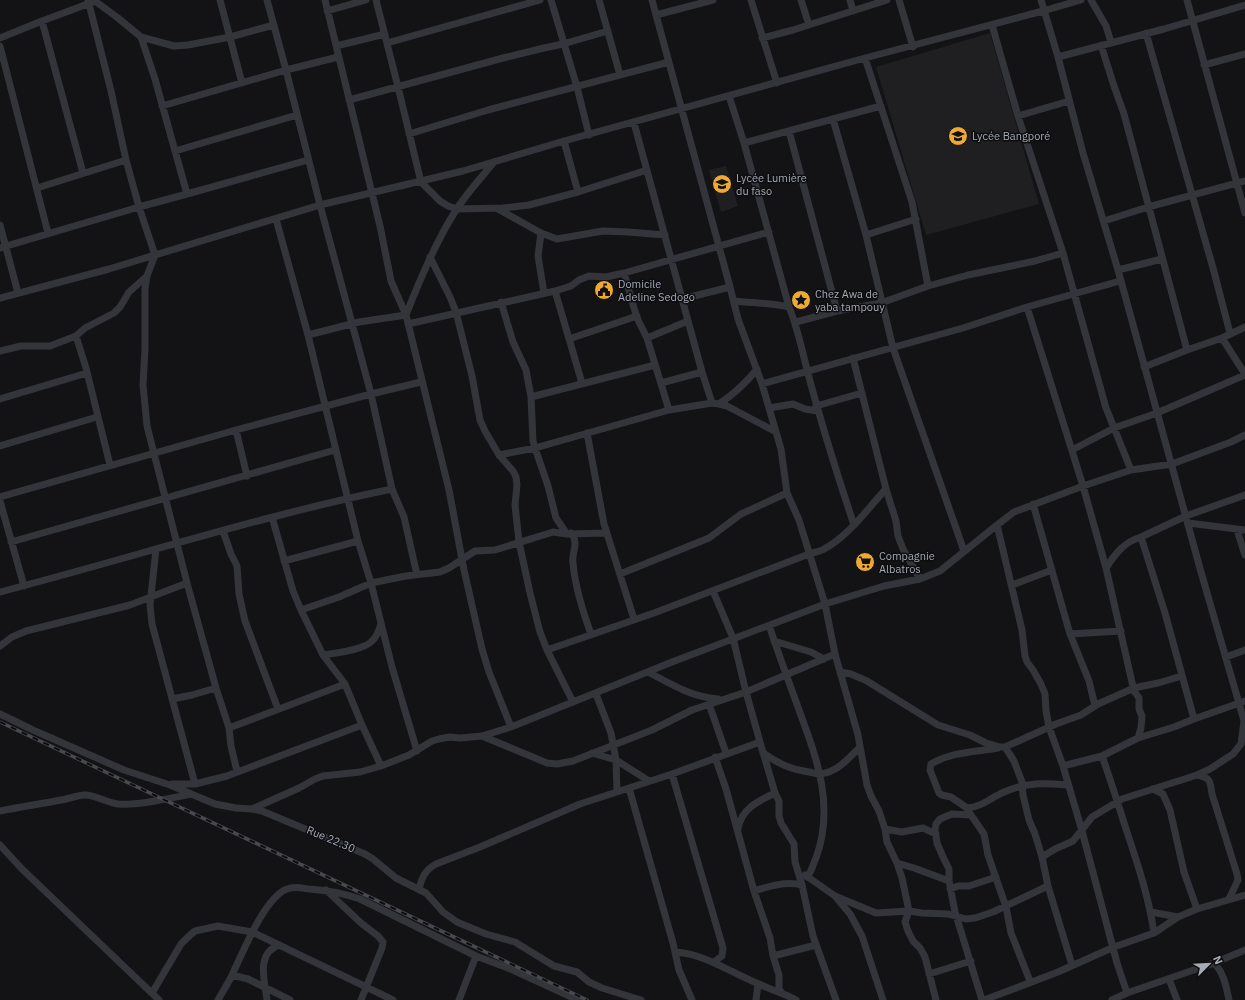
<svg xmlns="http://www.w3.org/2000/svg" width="1245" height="1000" font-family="'IBM Plex Sans',sans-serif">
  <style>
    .built { fill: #1f1f22 }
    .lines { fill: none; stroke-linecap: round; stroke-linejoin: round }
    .street { stroke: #34353a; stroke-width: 7 }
    .rail-casing { stroke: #47494f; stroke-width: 3.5 }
    .rail { stroke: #0e0e10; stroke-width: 2; stroke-dasharray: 6; stroke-linecap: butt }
    .labels { text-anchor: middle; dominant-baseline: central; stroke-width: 3; stroke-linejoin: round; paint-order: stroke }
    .poi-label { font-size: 11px; fill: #a5aab5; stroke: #0e0e10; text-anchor: start }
    .street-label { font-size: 11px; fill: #a5aab5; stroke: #0e0e10 }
  </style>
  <rect width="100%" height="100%" fill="#131315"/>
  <path class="built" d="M990,33L1039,204L926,235L876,67Z
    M726,166L738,206L721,212L709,170Z"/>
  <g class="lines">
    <path class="street" d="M88,0L111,91L126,160L139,207L155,255L147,276L145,289V349L143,385L147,426L187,583L216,688L229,728
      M220,0L242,83
      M267,0L286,70L320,205L371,394L392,489L404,517L417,575
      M325,0L380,226L391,281L406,315L449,490L464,570L482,649L489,672L511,727
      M376,0L398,87L421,182L440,201L448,206L457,209L503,208L529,205L578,192L647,170
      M551,0L577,87L589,135
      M599,0L620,75
      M652,0L730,287L738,319L762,384L781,449L787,493L799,520L825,604L835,654L858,735L867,785L871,796L879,811L885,829L887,842L897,863L902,878L909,911L905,922L908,931L913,941L920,948L925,957L936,1000
      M751,0L777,83
      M801,0L809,25
      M850,0L853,11
      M899,0L913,47
      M1041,0L1058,57L1083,153L1118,270L1201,572L1245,724
      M1091,0L1106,26L1111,42
      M1187,0L1245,213
      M95,1L118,18L141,37L174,46L188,45L230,37L274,25
      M327,11L366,0
      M656,15L713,0
      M42,21L83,173
      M992,25L1018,116L1063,253L1106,408L1131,470
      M1146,33L1213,268L1230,333
      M141,37L155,79L187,194
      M0,38L42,21L93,2
      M762,38L793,30L887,0
      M387,43L540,0
      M1101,45L1114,86L1124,114L1187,350
      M0,46L48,233
      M336,46L385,34
      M1058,57L1164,29L1245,5
      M865,58L912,202L928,286
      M1204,65L1245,54
      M729,96L744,143L789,307C799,331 803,356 810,381C823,429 838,477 854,525
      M349,100L503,58L544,48L563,44L608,31
      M162,106L286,70L338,57
      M1018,116L1069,101
      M833,119L866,235L893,348L964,551
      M634,123L702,372L712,403
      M789,131L837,311
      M409,134L488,110L669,62
      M564,141L578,192
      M744,143L881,106
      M175,151L297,115
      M37,188L126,160
      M498,209L541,233L557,239L603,231L628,232L665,235
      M276,219L308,335L358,541L371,583L392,667L417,751
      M1104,221L1148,207L1245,181
      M0,225L18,293
      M541,233L538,256L544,293
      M866,235L916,219
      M0,248L139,207L187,194L308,160
      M430,257L450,297L456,312L472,376L480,420L485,431L499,455L513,471L516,477L517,485L515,505L519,542L530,593L540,632L547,650L573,702
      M1118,270L1162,259
      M624,273L634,308L638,320L647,338L669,410
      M555,291L582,383
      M0,298L109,269L320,205L463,171L564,141L865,58L1043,11L1081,0
      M682,299L730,287
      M734,301C752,303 771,303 789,307
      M501,302L513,342L526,370L531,397L533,441L535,448L548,486L556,518L567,534
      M1027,307L1083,486L1106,568L1134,691L1139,698V709L1142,716L1141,728L1138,738
      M796,322L837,311L881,303L928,286L968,275L1035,261L1063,253
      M408,324L555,291L571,286L579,280L589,276L606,277L624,273L769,232
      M308,335L359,322L406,315C420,279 435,243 456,210C467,193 481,178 494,162
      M76,336L86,368L110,465
      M647,338L688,321
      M1222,338L1245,374
      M569,339L637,316
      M0,351L21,346H50L76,336L85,328L114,313L120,307L129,292L147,276
      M853,358L886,489L896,521L898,536L903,549L920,579
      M1144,367L1187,350L1222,338L1245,327
      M661,383L702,372
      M762,384L963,328L1027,307L1120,281
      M531,397L655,365
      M0,399L87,373
      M719,404C734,394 746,383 757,369
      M816,406L862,393
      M769,408L793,404L805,409L818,411
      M236,430L247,476
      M587,433L604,524L634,619
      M0,446L97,417
      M1072,450L1114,428L1157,413L1245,375
      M499,455L535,448L669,410L712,403L719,404L727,406L776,432
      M0,497L236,430L371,394L421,382
      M0,501L24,586
      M1033,504L1070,634L1089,681L1095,706
      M1188,523L1245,530
      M997,525L1022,630L1025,656L1027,662L1033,670L1041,684L1045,694L1046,711L1049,727L1063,766L1082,831L1117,963L1127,993
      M1237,530L1245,555
      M223,531L231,554L237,566L239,594L245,621L278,709
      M571,533C580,545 571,551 573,563C575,587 583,612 591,634
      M11,542L335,450
      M156,549L150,605L152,624L195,784
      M284,561L358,541
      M1106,568C1115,554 1124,542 1141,537
      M620,574L709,538L741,514L787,493
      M1012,585L1052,570
      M713,591L733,638L746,692L760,742L775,793L779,801V816L781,823L794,844L795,862L802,885L813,936L836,1000
      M0,592C131,558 260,516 392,489
      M301,610L339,597L371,583L406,576L440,572L449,568L475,551L495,550L553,532L567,534L607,533
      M769,625C778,653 789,682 799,710C817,759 835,806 816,858C813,864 812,871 807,877
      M1070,634L1121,631
      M774,641L811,652L824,659
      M0,646L12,637L26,631L130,605L187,583
      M547,650L654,613L809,554C814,552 820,552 824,549C848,537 868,508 886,489
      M323,655C336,653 364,650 372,641C377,637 379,630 381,624
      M1226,657L1245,650
      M648,672C673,685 689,696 718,699
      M840,672L851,674L867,681L938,725L970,735L986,743L1000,747H1005L1056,724L1081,715L1098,704L1134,688L1158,683L1182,676
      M345,684L362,725L381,766
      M596,694L611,733L616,760L617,792
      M172,699L192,695L216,688
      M709,704L726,753
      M0,714L33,730L124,770L170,785L215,804L236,808L252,809L262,811L365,854L373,859L396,878L426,893L443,912L457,922L486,934L515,942L554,966L577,972L589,982L602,988L641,1000
      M1194,719L1165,613L1141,537L1186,516L1245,495
      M482,736L547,763L557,764L573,761L652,730L692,710L746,692L835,654
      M1005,747L1014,761L1022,782L1023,795L1029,820L1035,834L1042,857L1048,886L1072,965
      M998,748C975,752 951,752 931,764L930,770L939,793L942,795L951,797L967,808C982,807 990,798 1004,792C1027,782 1044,783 1068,785
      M592,753L616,760L649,781
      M763,753C779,764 790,769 809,772C814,773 820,775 825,773C839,770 850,757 860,747
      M715,757L726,789L754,891L770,938L773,956L779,975V989L782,993
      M1063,766L1102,756L1138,738L1174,727L1194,719L1245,701
      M237,771L231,746L229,728L345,684L323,655L301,610L293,591L272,517
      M672,774L723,948L722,956L714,962
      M1197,775C1211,778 1210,781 1212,794L1237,874L1238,880L1229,899
      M172,784H195L227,776L362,725
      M629,788L673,943L679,970L692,1000
      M1153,789L1163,794L1170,810L1184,872L1197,909
      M252,809L299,788L315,779L323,776L360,772L381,766L409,755L432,741L439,739L450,737L460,738L482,736L511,727L672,662L825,604L884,586L920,579L940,571L997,525L1014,512L1083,486L1131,470L1172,464L1231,442L1245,435
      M0,811C20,807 40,804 61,800C69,799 77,795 85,795C96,795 107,803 118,804C137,806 171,798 191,794
      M969,812L984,834L988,855L1006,907L1011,933L1030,981
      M971,815L952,814L947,816L940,819L936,824L935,830L937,843L943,857L949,869V881L955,912L982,1000
      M738,829C741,809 758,801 775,793
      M885,829L902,832L923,828L936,834
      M0,845L22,869L159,1000
      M1042,857L1055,849L1073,841L1092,817L1122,799L1197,775L1210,769L1233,754L1241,744L1244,721
      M897,863L914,868L949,881
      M805,875L835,896L850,914L862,936L883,1000
      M419,889C422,877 425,870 436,864L480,847L580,804L672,774L760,742
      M950,889L958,886H969L996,877
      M326,890L361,923L378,936L383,942L382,948L361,1000
      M754,891C770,886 786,881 802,885
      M835,896L876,913L909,911L922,913L948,914L966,919L975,918L993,912L1048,886
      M1151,912L1178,917L1197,909L1245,895
      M1154,933L1178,917
      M675,952C706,954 731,973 759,984C771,990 784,993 796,1000
      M773,956L816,945
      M1214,963C1224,973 1226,986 1229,1000
      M929,974L971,961
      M232,975L248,979L290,1000
      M1169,979L1177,1000
      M152,993L181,944L188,937L195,931L218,926L252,932L393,1000
      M218,1000C223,991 229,982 233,973C243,952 265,897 287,889C295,886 301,888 309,889C327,890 342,893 360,899L476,956L508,968L578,1000
      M267,1000C265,982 255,952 280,945
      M459,1000L476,956
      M756,1000L758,984
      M984,1000L1058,972L1114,947L1154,933C1149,898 1138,865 1127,832C1119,807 1111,781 1102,756
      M1112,1000L1127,993L1214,963L1245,950"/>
    <g class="rail-casing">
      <path id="rail" d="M0,722L587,1000"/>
    </g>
    <use href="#rail" class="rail"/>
  </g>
  <defs>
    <g id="school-disc" transform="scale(1)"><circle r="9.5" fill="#eda933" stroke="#0e0e10"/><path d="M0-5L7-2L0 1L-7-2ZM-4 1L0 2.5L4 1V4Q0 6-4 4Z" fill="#111"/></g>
    <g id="civic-disc" transform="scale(1)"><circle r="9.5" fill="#eda933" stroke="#0e0e10"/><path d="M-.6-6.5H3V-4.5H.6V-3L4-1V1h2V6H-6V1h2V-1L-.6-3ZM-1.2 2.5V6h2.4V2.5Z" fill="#111"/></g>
    <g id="sight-disc" transform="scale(1)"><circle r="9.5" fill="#eda933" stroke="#0e0e10"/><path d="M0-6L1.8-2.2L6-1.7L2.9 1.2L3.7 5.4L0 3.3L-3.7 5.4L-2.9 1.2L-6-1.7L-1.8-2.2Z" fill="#111"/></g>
    <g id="supermarket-disc" transform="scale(1)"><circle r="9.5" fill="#eda933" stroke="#0e0e10"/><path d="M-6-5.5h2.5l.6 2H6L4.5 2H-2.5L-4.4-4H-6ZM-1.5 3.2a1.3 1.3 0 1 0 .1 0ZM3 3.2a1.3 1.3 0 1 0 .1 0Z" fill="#111"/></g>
  </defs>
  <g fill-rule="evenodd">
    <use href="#school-disc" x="958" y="136"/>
    <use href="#school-disc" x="722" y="184"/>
    <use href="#civic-disc" x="604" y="290"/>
    <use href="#sight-disc" x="801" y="300"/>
    <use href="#supermarket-disc" x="865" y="562"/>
  </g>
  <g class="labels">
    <g class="poi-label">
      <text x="972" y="136">Lycée Bangporé</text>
      <text x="736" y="178">Lycée Lumière<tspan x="736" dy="13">du faso</tspan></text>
      <text x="618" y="284">Domicile<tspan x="618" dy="13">Adeline Sedogo</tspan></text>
      <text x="815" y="294">Chez Awa de<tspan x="815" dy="13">yaba tampouy</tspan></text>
      <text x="879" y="556">Compagnie<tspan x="879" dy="13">Albatros</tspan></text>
    </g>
    <g class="street-label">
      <text transform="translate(331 839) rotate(23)">Rue 22.30</text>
    </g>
  </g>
  <g transform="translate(1209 964) rotate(66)" stroke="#0e0e10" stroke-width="3" paint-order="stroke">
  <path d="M0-3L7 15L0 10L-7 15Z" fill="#a5aab5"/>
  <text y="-6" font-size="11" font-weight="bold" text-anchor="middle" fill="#a5aab5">N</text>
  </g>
</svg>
